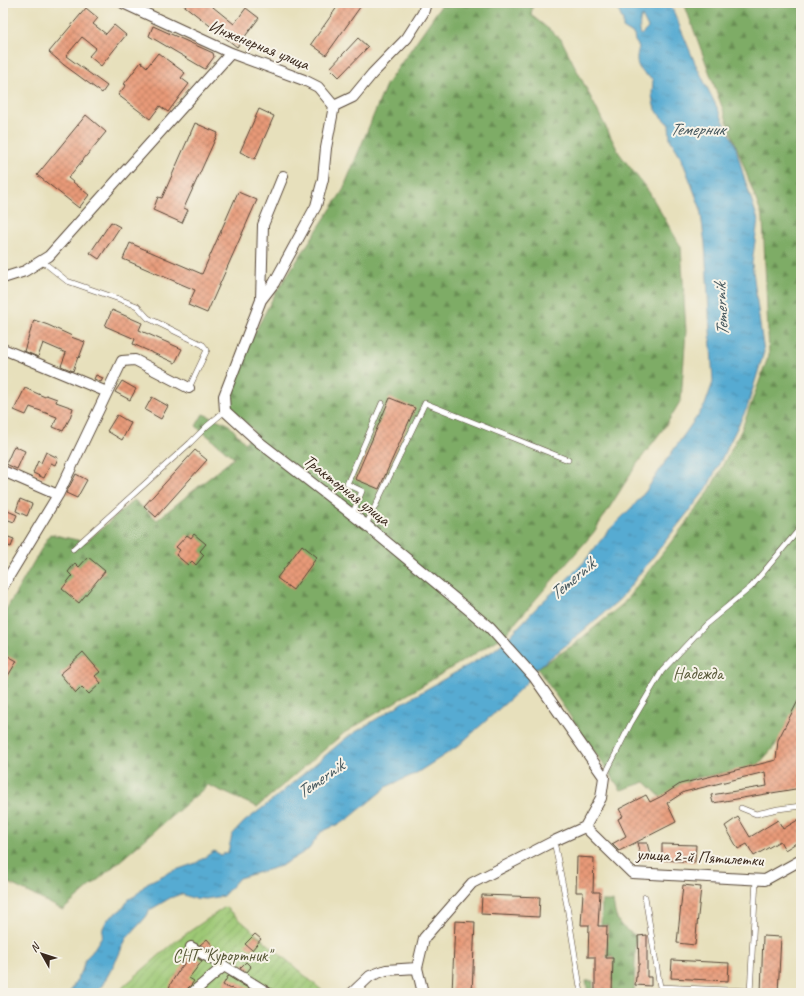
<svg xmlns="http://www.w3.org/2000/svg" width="804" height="996" font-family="Caveat,sans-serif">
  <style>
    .forest { fill: url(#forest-firs); stroke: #5c6b42 }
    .garden { fill: url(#garden-furrows); stroke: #6c7949 }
    .water { fill: url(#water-ripples); stroke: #496a78; fill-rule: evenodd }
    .building { fill: url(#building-cross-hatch) }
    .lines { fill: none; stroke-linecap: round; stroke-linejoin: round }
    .service-casing { stroke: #554536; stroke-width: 6 }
    .minor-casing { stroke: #554536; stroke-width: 12 }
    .service { stroke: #fff; stroke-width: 5 }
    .minor { stroke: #fff; stroke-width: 10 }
    .labels { text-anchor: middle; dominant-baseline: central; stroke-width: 4; stroke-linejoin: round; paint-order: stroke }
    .street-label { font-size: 17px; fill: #3b2a1e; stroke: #f7f3e8 }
    .park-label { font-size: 17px; fill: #585938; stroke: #f7f3e8 }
    .water-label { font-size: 18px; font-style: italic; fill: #45575d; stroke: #f7f3e8 }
  </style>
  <defs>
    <pattern id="forest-firs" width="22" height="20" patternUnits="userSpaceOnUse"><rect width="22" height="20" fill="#7eac66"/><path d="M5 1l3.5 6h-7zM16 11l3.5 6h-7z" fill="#688c53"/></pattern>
    <pattern id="garden-furrows" width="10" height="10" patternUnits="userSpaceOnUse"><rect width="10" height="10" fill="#9dc874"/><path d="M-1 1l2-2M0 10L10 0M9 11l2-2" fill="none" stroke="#81a35f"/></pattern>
    <pattern id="water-ripples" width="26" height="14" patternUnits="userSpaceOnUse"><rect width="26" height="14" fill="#57abd2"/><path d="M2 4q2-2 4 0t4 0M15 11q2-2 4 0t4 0" fill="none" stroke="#498baa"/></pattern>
    <pattern id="building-cross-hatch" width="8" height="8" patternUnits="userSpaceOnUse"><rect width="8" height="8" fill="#e89a78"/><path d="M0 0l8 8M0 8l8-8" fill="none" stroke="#bd7e62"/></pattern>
  </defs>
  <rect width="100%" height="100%" fill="#f7f3e8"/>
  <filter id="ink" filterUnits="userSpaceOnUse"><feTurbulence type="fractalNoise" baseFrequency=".025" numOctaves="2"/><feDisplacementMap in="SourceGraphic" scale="8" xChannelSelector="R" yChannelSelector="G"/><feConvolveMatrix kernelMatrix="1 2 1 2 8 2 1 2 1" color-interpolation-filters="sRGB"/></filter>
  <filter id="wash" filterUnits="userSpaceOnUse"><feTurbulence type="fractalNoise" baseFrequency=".012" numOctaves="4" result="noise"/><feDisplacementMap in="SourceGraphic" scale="16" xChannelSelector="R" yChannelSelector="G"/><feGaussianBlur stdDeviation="0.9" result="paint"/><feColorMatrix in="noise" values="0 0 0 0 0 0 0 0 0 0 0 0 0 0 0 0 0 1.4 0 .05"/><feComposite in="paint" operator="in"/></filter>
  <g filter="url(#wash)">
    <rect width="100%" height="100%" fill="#e7e0bc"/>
    <path class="forest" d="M443,3H533L531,15L561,39L619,153L649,192L681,247L686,331L681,400L666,425L637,464L594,532L504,636L344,733L257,807L208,785L63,910L3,880V615L50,534L86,542L134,500L157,520L234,458L196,426L203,414L228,424L245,443L254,431L229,407L231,384L245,351L275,294L342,192L386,85Z
      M684,3H801V707L782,738L756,767L691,779L664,800L645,782L621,790L537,668L572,646L623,604L689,519L709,491L741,431L769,355L763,219Z
      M602,901H613C616,922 618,925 636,936L634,993H619V991H612L613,957H607L608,925H601Z
      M586,981H593V992L600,993H588Z"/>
    <path class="garden" d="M225,907L325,993H118L124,986L177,940Z"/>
    <path class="water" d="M617,3H623L625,7L630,9L633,3H639V5L642,3H670L695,63L735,144L743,174L758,220L752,263L760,325L764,352L747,408L707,488L620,599L570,642L535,670L527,682L510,699L457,747L415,774L388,786L347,820L321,832L309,849L281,866L239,878L223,896L206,899L192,898L181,894L170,898L150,910L146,917L126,939L117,959L103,984L97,993H68C72,991 74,986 75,982L77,981L78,976L82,971L85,959L92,952L102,936L103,928L107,920L123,908L129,899L135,896L147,883L170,872L196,863L214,851L221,855L228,852L232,835L244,822L269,803L346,738L399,705L493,651L507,639L540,604L565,581L584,562L608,531L635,504L646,491L665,462L705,405L713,382L705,244L700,207L681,157L670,139L669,125L660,116L654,106L652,95L653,79C638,71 634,64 639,47L635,41L634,35L623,28V21L619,12L620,5ZM642,16L648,28L641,35C639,29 639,22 642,16Z"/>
    <g id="blocks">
      <path class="building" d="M181,3H208L234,24L246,8L259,18L237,47Z
        M340,3H363L326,55L311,44Z
        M86,8L98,18L93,24L106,34L114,25L126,35L101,66L89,56L96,48L82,37L66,56L107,86L102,93L64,65L49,52Z
        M153,26L213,53L214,57L205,69L149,36Z
        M358,38L368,47L339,77L330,68Z
        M158,53L185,73L181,78L189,84L168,112L160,106L150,119L118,95L126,85L124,84L141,62L147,67Z
        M259,109L274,116L255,159L240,152Z
        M86,115L106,132L68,178L89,195L79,208L37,175Z
        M195,123L218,133L184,208L188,210L182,223L153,210L158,197L162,198Z
        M238,192L257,200L207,313L188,305L195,290L123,259L130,243L202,274Z
        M111,222L120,227L99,259L90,253Z
        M112,310L142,323L139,330L182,349L175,363L133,344L135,339L105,326Z
        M34,320L48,325L72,336L71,337L85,342L79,358L78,357L73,371L61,366L66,353L43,343L38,357L24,351Z
        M96,375L103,378L101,382L94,379Z
        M122,381L136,389L130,400L115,392Z
        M25,388L45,397L46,395L57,399L56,402L73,408L70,418L63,431L53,427L57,417L30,407L26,415L14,410Z
        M152,397L168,406L161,419L145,410Z
        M390,398L415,408L379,489L355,479Z
        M117,415L131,423L122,440L107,431Z
        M14,446L25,451L17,469L6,464Z
        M195,450L207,460L156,517L144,506Z
        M46,452L58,458L55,465L51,463L44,478L33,473L38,461L41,463Z
        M76,474L87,480L77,498L66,493Z
        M20,499L32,504L27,516L16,511Z
        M3,509L17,515L14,522L3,518Z
        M194,534L206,544L200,551L204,555L196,565L192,561L188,565L176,555L180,550L176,547L187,535L191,538Z
        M3,535L14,539L11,547L3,544Z
        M302,545L317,557L293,590L277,578Z
        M88,557L105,571L79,603L62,589L72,576L68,572L75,563L79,567Z
        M83,652L100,672L95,676L101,683L89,694L82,687L76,693L60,674L71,665L70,664Z
        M8,656L17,661L3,684V665Z
        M801,695V788L713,803L711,795L767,786L765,772L684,792L667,803L676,822L619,851L612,844L626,836L618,819L623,816L619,809L646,795L650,802L662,796L680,784L776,760L778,740Z
        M738,817L750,837L778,820L783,829L801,818V840L785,850L780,841L754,856L747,844L738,849L725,826Z
        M637,843H647L651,858L642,861Z
        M662,844L696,845L695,862L662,860Z
        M577,857L594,858L593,892H600L598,926H607L606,958H613L612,993H601V991H595V957H588L589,925H581L583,892H576Z
        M683,885L701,887L695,945L677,943Z
        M482,895L540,897L539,917L481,914Z
        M455,921L475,922L472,993H452Z
        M255,934L261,939L252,950L245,944Z
        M647,935V977H651V986L635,985L636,977H637V971H638V965H639L638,936Z
        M763,936L781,937L778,993H761Z
        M207,939L213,946L209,950L200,945Z
        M191,954L202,961L189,978L194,981L191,985L188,988L186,993H167L171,983L178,972Z
        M672,960L729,963L728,981L671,978Z
        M246,962L251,967L247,972L240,968Z
        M228,976L256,993H239L231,988L230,989L223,985Z"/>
    </g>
  </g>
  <g filter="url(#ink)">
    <use href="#blocks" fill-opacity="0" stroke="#554536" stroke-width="1"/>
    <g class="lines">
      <g class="service-casing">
        <path id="service" d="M42,261L67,281L119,299L137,306L148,318L203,345L207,350L189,388
          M352,515L362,491L347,484L382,403
          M366,525L425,403L568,460
          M73,549L190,443L207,426L225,411
          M604,777L631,723L662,671L705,625L751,587L801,527
          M741,808L756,814L778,809L801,806
          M554,841L567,906L581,993
          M645,897L660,987V993
          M660,987L750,991
          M750,993L756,879"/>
      </g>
      <g class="minor-casing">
        <path id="minor" d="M123,3L231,53L304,80L318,87L334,106
          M334,106L353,97L372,74L407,38L423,13L426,3
          M283,176L263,225L261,300L224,396L225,411L259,442L366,525L470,611L490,628L534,677L604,777L601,798L585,827
          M3,278L25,271L49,256L231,53
          M261,300L274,283L316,206L323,179L326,148L334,106
          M3,349L107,392
          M3,471L58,495
          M3,586L58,495L122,361L135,360L189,388
          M191,947L224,966L268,993
          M192,993L224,966
          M352,993L370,976L386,970L417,968
          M423,993L417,968L424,938L472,883L554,841L585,827L632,873L765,880L801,860"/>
      </g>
      <use href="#service" class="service"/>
      <use href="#minor" class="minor"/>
    </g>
  </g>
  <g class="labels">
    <g class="street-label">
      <text transform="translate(259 45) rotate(22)">Инженерная улица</text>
      <text transform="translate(347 490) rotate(38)">Тракторная улица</text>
      <text transform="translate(700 857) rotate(3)">улица 2-й Пятилетки</text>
    </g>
    <g class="park-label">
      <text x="698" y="673">Надежда</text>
      <text x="222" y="955">СНТ "Курортник"</text>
    </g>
    <g class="water-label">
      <text x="697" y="129">Темерник</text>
      <text transform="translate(721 310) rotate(-93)">Temernik</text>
      <text transform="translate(572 579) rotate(-40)">Temernik</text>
      <text transform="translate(320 779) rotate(-35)">Temernik</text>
    </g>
  </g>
  <rect width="804" height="996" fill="none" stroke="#f7f3e8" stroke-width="16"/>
  <g transform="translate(42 954) rotate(309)" stroke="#f7f3e8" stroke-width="3" paint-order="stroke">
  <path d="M0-3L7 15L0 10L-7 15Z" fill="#3b2a1e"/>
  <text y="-6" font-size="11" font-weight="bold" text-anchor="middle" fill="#3b2a1e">N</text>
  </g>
</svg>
